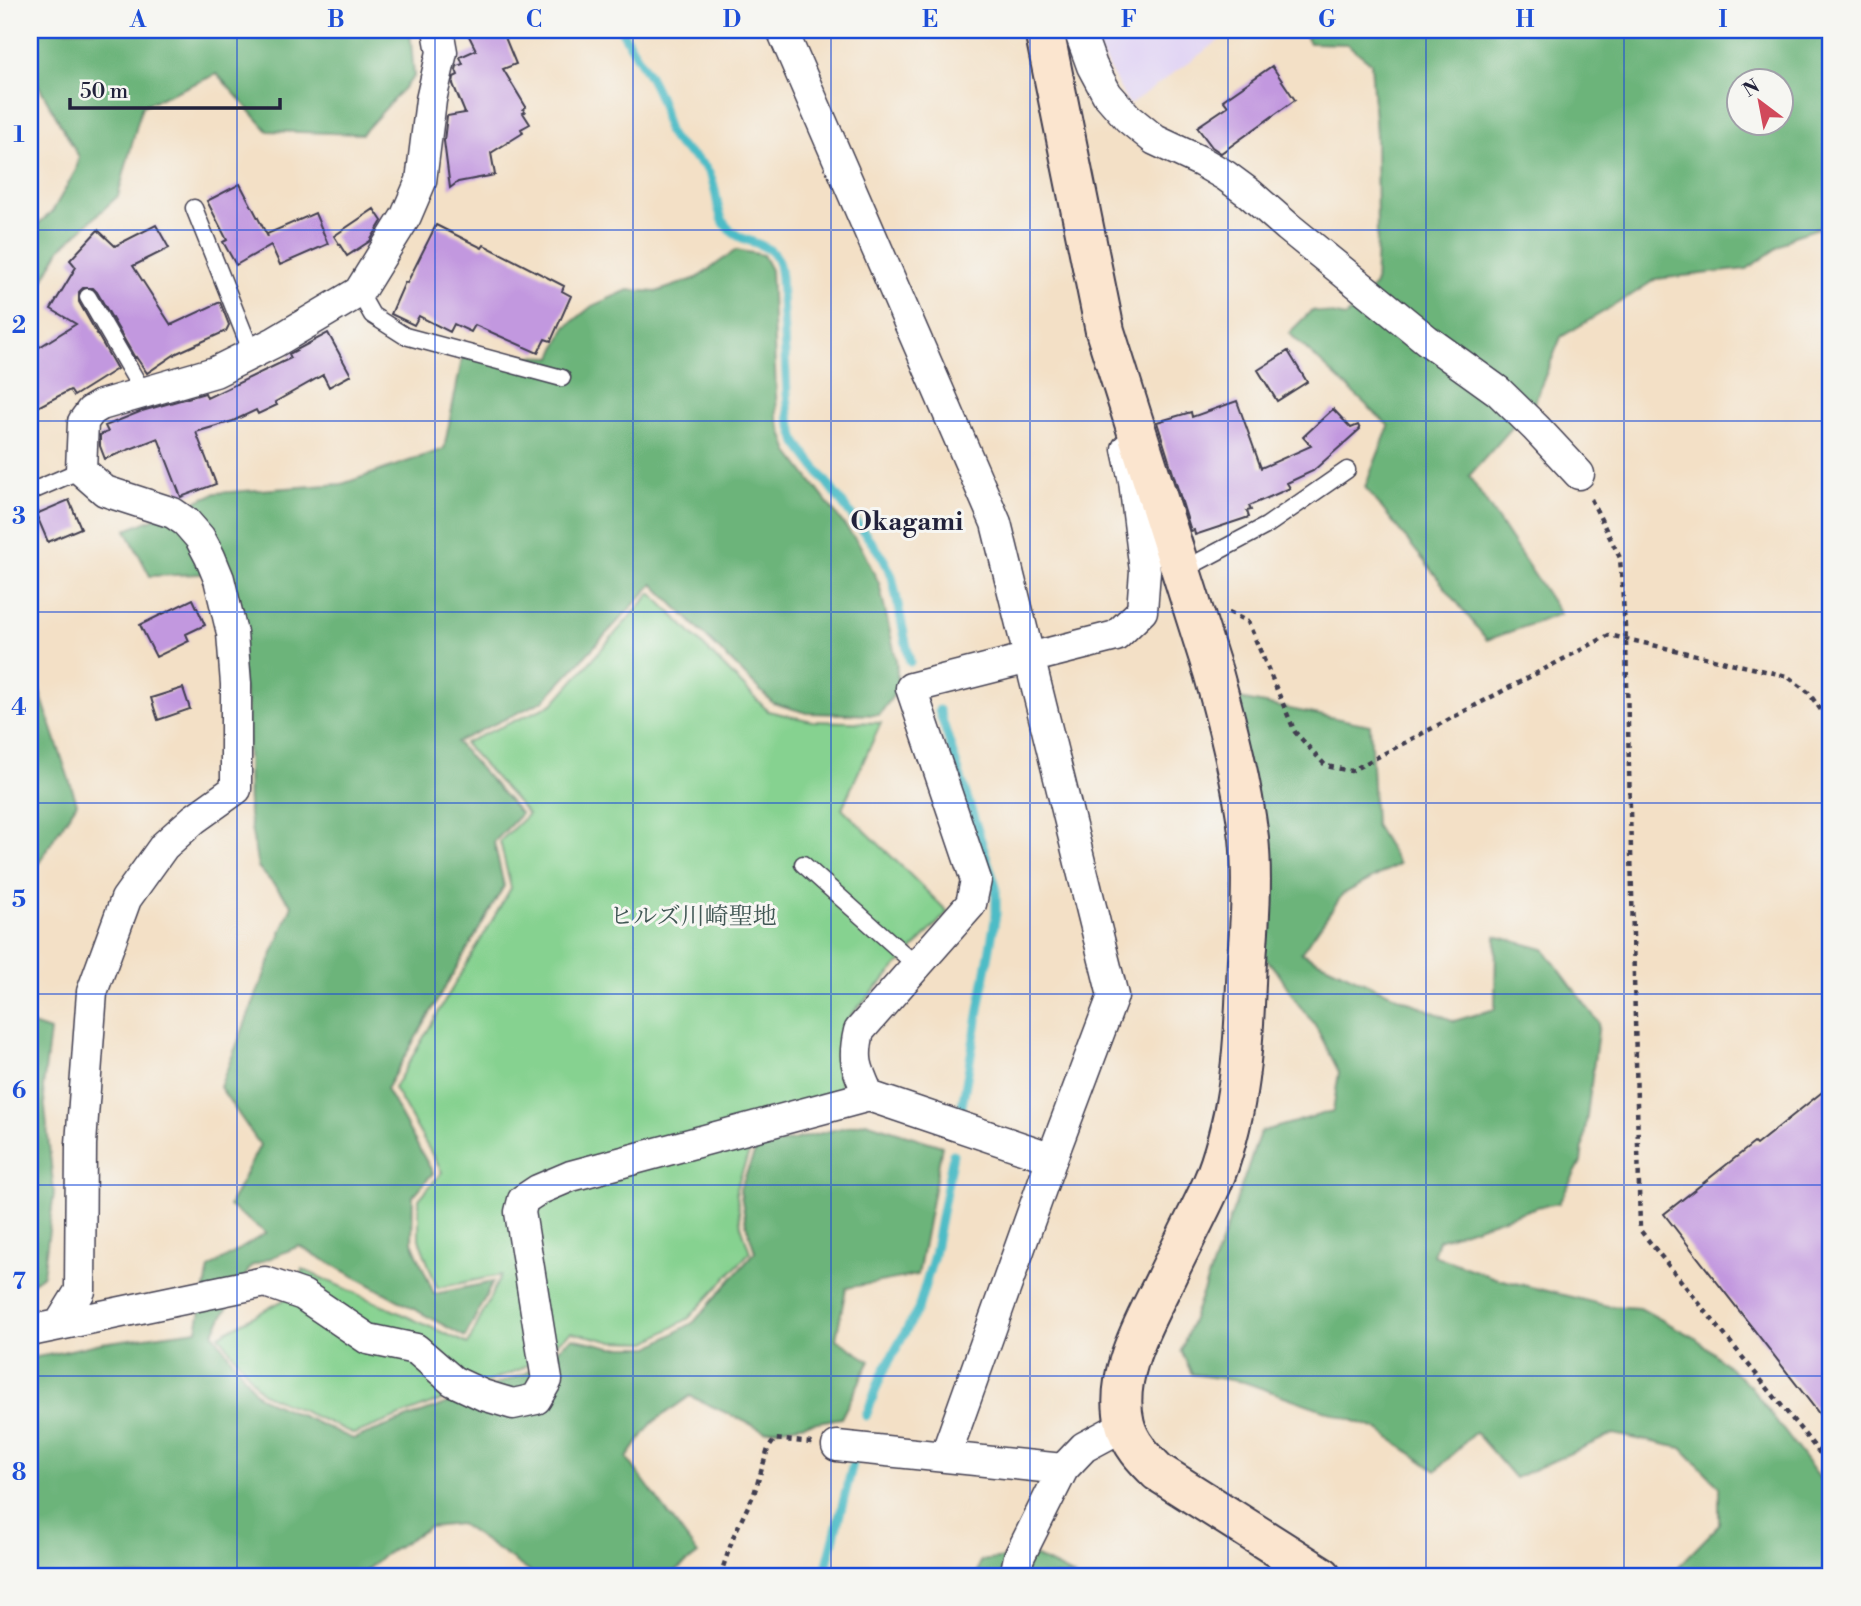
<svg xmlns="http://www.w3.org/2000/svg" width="1861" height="1606" font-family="'Libre Bodoni','Noto Serif JP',serif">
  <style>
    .built { fill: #e1d4f4 }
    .green { fill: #86d290; stroke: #547a66; stroke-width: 2 }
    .forest { fill: #6cb47a; stroke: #476b5a; stroke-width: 2; fill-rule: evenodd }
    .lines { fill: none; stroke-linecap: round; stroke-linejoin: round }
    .stream { stroke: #4ebcc6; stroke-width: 9 }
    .building { fill: #c298df }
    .lane-casing { stroke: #413e50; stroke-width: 19 }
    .street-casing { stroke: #413e50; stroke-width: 33 }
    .secondary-casing { stroke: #413e50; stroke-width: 42 }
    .path { stroke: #413e50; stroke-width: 4.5; stroke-dasharray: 5 5; stroke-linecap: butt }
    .lane { stroke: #fff; stroke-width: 16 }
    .street { stroke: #fff; stroke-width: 30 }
    .secondary { stroke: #fbe5cf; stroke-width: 38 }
    .grid { fill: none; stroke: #1d4ed8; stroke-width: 2; stroke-opacity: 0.55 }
    .labels { text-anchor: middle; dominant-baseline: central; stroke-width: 6; stroke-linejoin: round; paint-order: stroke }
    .park-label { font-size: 24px; fill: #405754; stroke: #f6f6f2 }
    .neighbourhood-label { font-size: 26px; font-weight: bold; fill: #22223b; stroke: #f6f6f2 }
    .neatline { fill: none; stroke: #1d4ed8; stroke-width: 2.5 }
    .grid-label { font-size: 23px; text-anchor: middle; font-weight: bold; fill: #1d4ed8 }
  </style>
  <rect width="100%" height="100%" fill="#f6f6f2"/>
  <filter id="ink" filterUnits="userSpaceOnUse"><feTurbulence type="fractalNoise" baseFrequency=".0143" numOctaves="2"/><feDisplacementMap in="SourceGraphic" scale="14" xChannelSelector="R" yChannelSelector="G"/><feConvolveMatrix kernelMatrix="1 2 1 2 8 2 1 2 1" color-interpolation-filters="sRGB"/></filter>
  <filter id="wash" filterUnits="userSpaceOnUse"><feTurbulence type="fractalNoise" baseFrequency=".00686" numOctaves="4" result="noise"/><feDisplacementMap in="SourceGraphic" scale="28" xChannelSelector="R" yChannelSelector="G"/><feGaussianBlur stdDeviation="1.57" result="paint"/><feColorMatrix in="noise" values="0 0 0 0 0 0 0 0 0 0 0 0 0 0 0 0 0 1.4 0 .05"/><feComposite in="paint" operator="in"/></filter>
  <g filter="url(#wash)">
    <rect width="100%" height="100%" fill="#f3e0c6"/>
    <path class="built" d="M1088,30H1234L1129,105Z"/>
    <path class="green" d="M651,593L768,711L812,721L881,723L842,808L948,912L848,1018L838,1046L837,1071L842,1089L762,1116L736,1189L741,1226L750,1252L689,1318L647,1342L610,1341L571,1332L521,1369L354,1434L262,1393L219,1335L304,1289L302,1269L468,1344L501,1275L437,1288L419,1239V1199L442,1172L394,1088L511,888L500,841L528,814L464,743L553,704Z"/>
    <path class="forest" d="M30,30H410L414,77L362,134L268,131L217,74L142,106L118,196L61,248L30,303V231L52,212L76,170L79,157L30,70Z
      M1305,30H1831V224L1794,236L1747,269L1656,279L1630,296L1561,337L1534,403L1469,476L1560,614L1487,640L1365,487L1389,426L1289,333L1312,310L1346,317L1375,285L1377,240L1376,135L1371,63L1347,44L1310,43L1303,32ZM1738,80H1780V122H1738Z
      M736,250L763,255L771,270L777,417L789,452L861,547L879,583L896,659L898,689L879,715L807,713L773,703L653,584L543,701L456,742L521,814L494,842L504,886L386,1089L433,1173L413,1196L412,1242L434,1294L493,1282L465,1337L299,1246L251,1266L213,1333L259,1397L353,1439L524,1374L572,1338L612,1347H650L694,1322L755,1252L746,1224L740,1189L756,1149L866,1122L942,1146L918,1275L846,1288L836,1339L870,1361L841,1418L765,1431L690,1396L652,1423L627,1458L698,1554L669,1576H536L460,1524L429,1527L382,1556L360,1576H40L30,1574V1358L53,1354L101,1343L197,1330L209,1268L266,1233L229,1206L260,1145L220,1087L292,905L258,867L249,816L247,708L225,573L150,576L126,530L216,493L342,484L444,449L463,354L552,357L565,328L592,306L628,290L656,292L697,278Z
      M30,678H35L77,803L54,838L30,878Z
      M1204,692L1370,725L1375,825L1399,864L1343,894L1301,953L1372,986L1454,1021L1495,1009L1496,936L1544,949L1599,1023L1581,1162L1559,1203L1537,1207L1438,1240L1433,1255L1495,1278L1608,1306L1640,1308L1697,1339L1750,1386L1831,1493V1576H1679V1566L1719,1525V1486L1682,1448L1613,1434L1515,1478L1475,1432L1436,1471L1377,1429L1244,1382L1192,1374L1181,1351L1235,1205L1260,1132L1333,1111L1339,1072L1314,1023L1298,1004L1279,974L1256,947Z
      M30,1024L50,1031L43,1088L54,1193L43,1275L30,1284Z
      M1032,1555L1075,1576H977L980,1561Z"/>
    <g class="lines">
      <path class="stream" d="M621,30C635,54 653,78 662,105C665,113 665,123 668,131C677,151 702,156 711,177C718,193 716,214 727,227C742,245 771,240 778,262C780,266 780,272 781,277L787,393L789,417L797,443L882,556L892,576L910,662
        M939,710L996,887V914L962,1106
        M866,1416L881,1376L918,1309L934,1255L953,1154
        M824,1576L856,1452"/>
    </g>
    <g id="blocks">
      <path class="building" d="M466,30H502L516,64L503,69L526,107L523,109L525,112L523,113L530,124L521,129L523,133L491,153L495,175L458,182L450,188L444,141L447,116L465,113L453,84L454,77L458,75L456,70L457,66L463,64L460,57L476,50Z
        M1272,66L1295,100L1221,153L1212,147L1197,127L1228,106L1223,100Z
        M240,184L268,237L267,234L315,213L328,244L280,265L271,245L236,265L223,242L227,240L207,201Z
        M374,209L382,221L370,241L347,256L334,236Z
        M156,225L169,248L133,266L171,325L220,302L229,325L226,331L177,353L147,373L136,357L135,358L97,292L93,288H83L79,292V302L117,369L74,396L70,390L30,411V353L76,324L51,309L76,267L70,260L98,230L115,246Z
        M436,225L482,248L484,245L564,286L562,291L571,296L551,341L545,339L538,353L475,325L471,332L454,324L450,332L419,316L414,325L391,314L405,282L407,283Z
        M328,333L351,375L329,387L323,375L275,402L277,405L258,414L256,410L233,421L196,432L216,484L181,497L158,438L105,459L100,446V435L108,432L105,426L142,411L205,393L207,398L291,358L289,354Z
        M1288,351L1307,382L1277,401L1258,370Z
        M1237,401L1261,468L1311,446L1303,437L1333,409L1351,428L1358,425L1360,429L1313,471L1287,483L1290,488L1249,506L1251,510L1247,511L1249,517L1195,535L1194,530L1191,531L1157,422L1191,412L1192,417Z
        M69,500L81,528L48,542L36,514Z
        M193,599L205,625L186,634L189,641L156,657L140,625Z
        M183,688L190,709L158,720L151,698Z
        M1831,1085V1429L1664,1214L1754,1143L1756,1145Z"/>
    </g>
  </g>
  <g filter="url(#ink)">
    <use href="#blocks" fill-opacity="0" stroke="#413e50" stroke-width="2"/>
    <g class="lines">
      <g class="lane-casing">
        <path id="lane" d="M194,208L252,353
          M359,292L372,315L405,336L562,378
          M88,297L143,392
          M30,492L81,470
          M1181,571L1266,526L1347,470
          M803,864L916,965"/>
      </g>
      <g class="street-casing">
        <path id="street" d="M782,30L996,523L1113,996L1052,1158L945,1457
          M1079,30L1092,66L1107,94L1128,118L1155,140L1202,162L1226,176L1249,193L1288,227L1427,340L1498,391L1536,428L1579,474
          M1052,1158L869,1096C857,1069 852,1061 859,1031L971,904L976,880L911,688L1116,636L1142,611L1145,571L1134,481L1127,449
          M59,1325L265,1282L303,1295L368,1339L416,1349L453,1381L483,1395L513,1404L536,1399L547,1380L520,1212L523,1200L538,1190L571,1176L869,1096
          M30,1331L59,1325L80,1291L81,1144L92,992L126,899L164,846L194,819L236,789V684L232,633L219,579L210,557L200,538L186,522L173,513L105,491L81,470L83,422L91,411L101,405L215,372L275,342L359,292L406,216L421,181L431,100L442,52L438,30
          M837,1446L1063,1469
          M1015,1576L1019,1557L1063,1469L1084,1447L1125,1425"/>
      </g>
      <g class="secondary-casing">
        <path id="secondary" d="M1044,30L1105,331L1213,672C1228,727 1242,781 1249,838C1253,878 1250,919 1247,960C1245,1004 1244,1048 1237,1092C1233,1119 1223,1159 1212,1184C1197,1217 1179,1250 1163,1284C1143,1325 1113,1376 1125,1424C1130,1444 1144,1458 1158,1472L1322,1576"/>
      </g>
      <path class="path" d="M1591,499L1620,558L1626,640L1640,1230L1831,1467
        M1229,612L1248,622L1295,732L1326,766L1351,771L1609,635L1787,676L1808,692L1831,724
        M720,1576L734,1535L754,1494L768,1449L775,1439L812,1443"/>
      <use href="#lane" class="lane"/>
      <use href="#street" class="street"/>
      <use href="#secondary" class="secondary"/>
    </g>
  </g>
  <path class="grid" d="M237,30V1576M435,30V1576M633,30V1576M831,30V1576M1030,30V1576M1228,30V1576M1426,30V1576M1624,30V1576M30,230H1831M30,421H1831M30,612H1831M30,803H1831M30,994H1831M30,1185H1831M30,1376H1831"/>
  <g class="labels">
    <g class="park-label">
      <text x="693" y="917">ヒルズ川崎聖地</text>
    </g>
    <g class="neighbourhood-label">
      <text x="907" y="522">Okagami</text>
    </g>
  </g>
  <rect width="1861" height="1606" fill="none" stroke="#f6f6f2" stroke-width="77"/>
  <g transform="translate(1760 102) rotate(328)"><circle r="33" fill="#f6f6f2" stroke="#a1a1a9" stroke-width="2"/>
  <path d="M0-5L12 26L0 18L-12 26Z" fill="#d1495b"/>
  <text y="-10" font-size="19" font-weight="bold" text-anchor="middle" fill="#22223b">N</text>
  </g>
  <path d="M70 98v10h210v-10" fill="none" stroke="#22223b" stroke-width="3.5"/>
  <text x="80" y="98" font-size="21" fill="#22223b" stroke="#f6f6f2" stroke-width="5" paint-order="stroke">50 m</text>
  <rect x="38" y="38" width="1784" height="1530" class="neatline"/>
  <g class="grid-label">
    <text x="138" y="27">A</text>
    <text x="336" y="27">B</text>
    <text x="534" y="27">C</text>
    <text x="732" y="27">D</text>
    <text x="930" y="27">E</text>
    <text x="1129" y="27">F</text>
    <text x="1327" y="27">G</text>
    <text x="1525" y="27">H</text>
    <text x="1723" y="27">I</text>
    <text x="19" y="142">1</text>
    <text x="19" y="333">2</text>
    <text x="19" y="524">3</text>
    <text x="19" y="715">4</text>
    <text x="19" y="907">5</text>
    <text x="19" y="1098">6</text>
    <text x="19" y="1289">7</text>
    <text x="19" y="1480">8</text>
  </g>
</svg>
